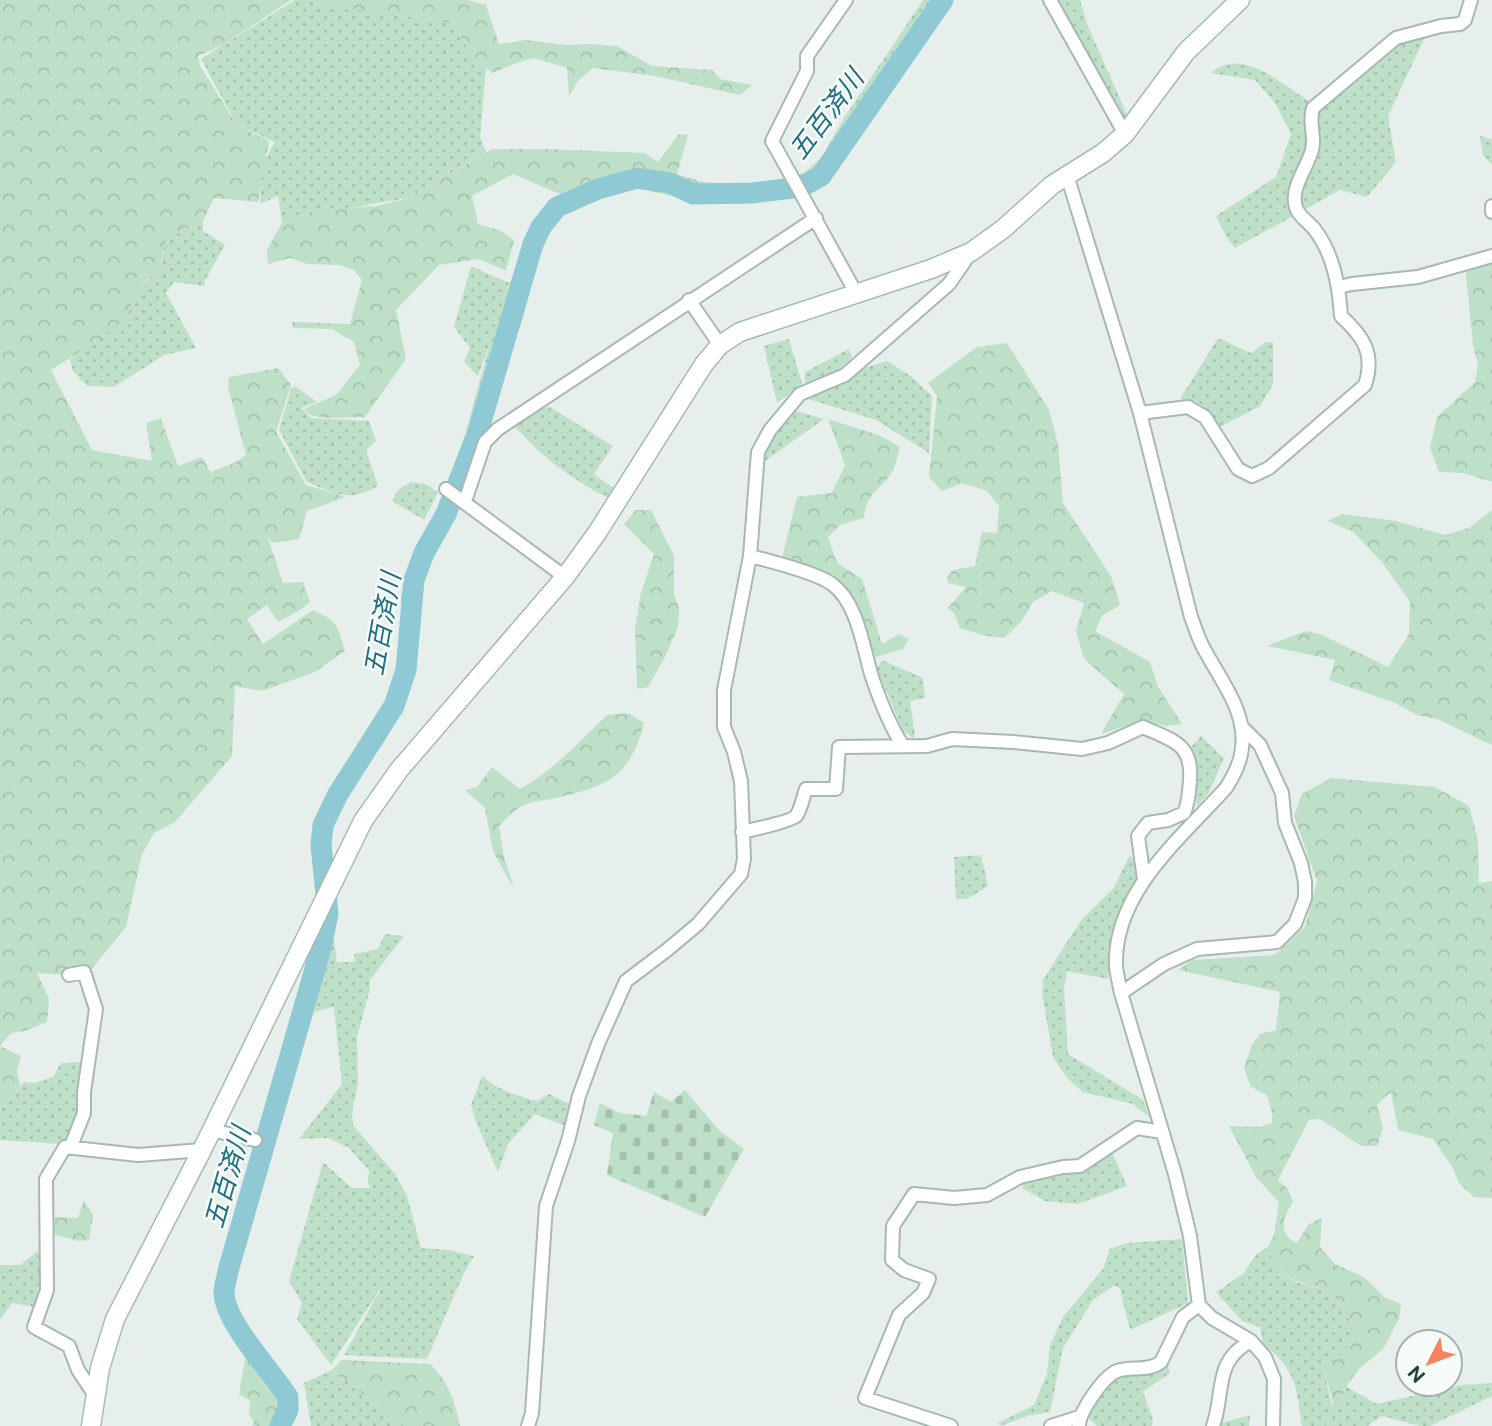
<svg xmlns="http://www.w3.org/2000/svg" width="1492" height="1426" font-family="'Public Sans','Noto Sans JP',sans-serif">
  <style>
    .green { fill: url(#green-dots) }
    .forest { fill: url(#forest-crowns) }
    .cemetery { fill: url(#cemetery-stones) }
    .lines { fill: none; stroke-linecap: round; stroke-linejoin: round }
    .river { stroke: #8ec9d4; stroke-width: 21 }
    .street-casing { stroke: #a8b8b2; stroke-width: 16 }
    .secondary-casing { stroke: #a4bbb3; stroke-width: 21 }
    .street { stroke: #fff; stroke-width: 12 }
    .secondary { stroke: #fff; stroke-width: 18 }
    .labels { text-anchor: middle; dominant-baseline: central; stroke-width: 5; stroke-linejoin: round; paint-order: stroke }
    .water-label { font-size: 26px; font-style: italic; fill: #1c6f80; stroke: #f7fbf9 }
  </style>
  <defs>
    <pattern id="green-dots" width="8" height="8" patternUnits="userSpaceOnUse" patternTransform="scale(1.75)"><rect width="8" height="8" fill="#bfe0c8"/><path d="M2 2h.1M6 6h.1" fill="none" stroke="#a4c1ad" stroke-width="1.8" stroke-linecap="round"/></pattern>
    <pattern id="forest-crowns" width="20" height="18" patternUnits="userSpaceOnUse" patternTransform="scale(1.75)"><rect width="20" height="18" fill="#bfe0c8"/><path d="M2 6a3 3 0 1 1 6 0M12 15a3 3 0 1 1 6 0" fill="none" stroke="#a4c1ad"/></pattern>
    <pattern id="cemetery-stones" width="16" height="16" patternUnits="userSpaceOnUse" patternTransform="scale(1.75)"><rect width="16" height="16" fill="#bfe0c8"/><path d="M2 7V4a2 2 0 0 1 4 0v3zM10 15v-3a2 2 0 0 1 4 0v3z" fill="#a4c1ad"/></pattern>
  </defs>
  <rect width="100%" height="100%" fill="#e6efeb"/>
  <path class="green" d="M295,0H314L452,23L472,55L486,68L480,137L486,152L409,198L305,215L282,223L278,196L260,204L262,165L275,142L237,125L201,59Z
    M923,0H951L903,72L828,173L808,188L789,195L772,198L705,202L628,187L595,195L557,217L541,247L523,318L461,491L429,557L418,591L416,641L405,695L328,820L327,871L321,887L317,837L327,798L390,700L400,667L401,596L411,561L436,515L465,435L490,343L478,376L464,362L470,348L454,327L471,266L509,283L506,293L528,234L562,195L591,188L623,173L670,183L691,194L760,190L805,172L821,158L844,118Z
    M1054,0H1080L1087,24L1128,117L1123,125Z
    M1425,37L1388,116L1396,162L1367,197L1340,190L1235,248L1227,238L1216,216L1276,177L1291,134L1275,103L1255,80L1211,73C1242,46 1281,84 1309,101L1386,39Z
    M1480,136L1492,139V165L1483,155Z
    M203,221V231L225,245L204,282L205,286L174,282L166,293L196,348L164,355L114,387L87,386L73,371L70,359L125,320L136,293L150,277L160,271L166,239Z
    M1218,338L1251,353L1266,342H1273V384L1260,406L1220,427C1209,410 1202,399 1180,399Z
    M789,339L802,384L777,403L764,346Z
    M849,349L852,357L837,371L805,383V372Z
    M887,361L912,377L932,396L929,453L876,420L808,399L864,368Z
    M295,386L317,402L301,408L311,418L369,421L376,441L366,450L378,486C348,503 337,494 307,482L279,430L291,389Z
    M550,407L613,446L594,474L613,488L608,498C572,479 539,456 513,424L540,408Z
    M792,410L824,419L765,461L760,460L766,445Z
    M411,482L425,484L438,492L424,520L392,501L398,490Z
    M882,660L923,678L925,698L910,701L915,736L913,738L903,731L877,669Z
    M1201,736L1224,758L1208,794L1197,806L1192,746Z
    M981,855L988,886L967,899H956L954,857Z
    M1130,855L1139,871L1117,930L1108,979L1067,971L1064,988L1068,1054L1143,1100L1150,1118L1133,1104L1083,1092L1067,1078L1053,1057L1042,993L1043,980L1067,942L1083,918L1113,889Z
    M333,932L337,962H355L354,954L378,949L385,934L404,936L369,981L370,989L357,1037L358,1084L352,1112L353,1125L395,1174L407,1196L421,1248L449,1250L474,1256L463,1275L427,1359L344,1355L386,1280L331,1365L297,1319L302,1303L289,1281L323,1162L352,1188H370L368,1183L369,1171L349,1148L328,1138L299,1139L342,1084L334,1007L314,1012Z
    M82,1062L85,1084L84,1113L68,1142L61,1144L0,1140V1108L9,1101L24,1082L34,1083L53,1077L61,1063Z
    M482,1076C500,1091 515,1095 537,1101L549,1094L572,1105L566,1126L535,1114L508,1144L498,1172L476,1122L471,1105Z
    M1111,1150L1127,1186L1078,1204L1045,1201L1022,1188L1025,1181L1050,1173H1075L1094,1164Z
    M1182,1239L1188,1303L1130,1330L1120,1289L1115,1285L1093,1300L1063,1348L1050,1412L1027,1416L1001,1426L998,1423L1034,1405L1047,1374L1050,1346L1063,1317L1103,1269L1110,1249L1127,1243Z
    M1268,1247C1276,1282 1300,1283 1330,1291L1354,1327L1350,1345L1324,1370L1332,1406L1326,1426H1302C1296,1386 1297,1370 1263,1344L1260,1327L1242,1321L1216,1292L1243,1274L1257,1254Z
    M38,1251L41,1272L35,1307L12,1303L0,1320V1265H20Z
    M1168,1365L1170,1373L1143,1392L1153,1420L1152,1426H1097L1087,1416C1096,1404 1109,1379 1125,1375C1145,1370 1146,1379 1168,1365Z
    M332,1370L404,1426H311L304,1383Z
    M1492,1383V1396L1430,1426H1420L1382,1416L1367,1426H1327L1347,1387L1377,1404L1461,1385Z
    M1250,1415L1249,1426H1216L1218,1424Z"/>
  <path class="forest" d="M0,0H291L223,45L198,56L200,66L237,125L269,141L258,202L214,198L203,221L166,239L160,271L147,279L136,293L125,320L91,345L51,370L92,450L152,461L146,423L161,418L178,466L202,457L214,479L211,472L234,463L246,455L228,387L229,377L278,368L291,385L276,432L306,485L346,497L307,511L299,539L272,543L267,535L283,583L303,582L310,602L300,610L278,622L267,605L247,619L263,644L313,610C338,621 338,626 345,651L315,672L262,691L235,686L232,756L175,822L154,833L142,854L126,927L86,976L37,973L49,999L47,1022L25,1031L11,1033L0,1046L21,1056L17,1070L20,1086L9,1101L0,1108Z
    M315,0H467L486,5L499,44L526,40L567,45L591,44L617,46L652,66L712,70L720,79L752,85L740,95L655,76L593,68L578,81L569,96L567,68L534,58L519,62L492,73L473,57L452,23L330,6Z
    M679,134L688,135L677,174L699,181L759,190L697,192L623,173L591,188L562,195L513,174L472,196L478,224L499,230L514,240L506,271L479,259L439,265L396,310L406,359L365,417L325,418L310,415L304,409L336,395L360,365L354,342L332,329L293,328L292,322L350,324L362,280L354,270L339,265L308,264L290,258L268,264L267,250L282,223L305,215L338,208L376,206L409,198L492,149H546L644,153L658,162Z
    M1492,256V482L1463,473L1439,472L1430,448L1437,417L1475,382L1478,365L1473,345L1465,264Z
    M1007,343L1049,410L1058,444L1063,503L1111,576L1120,605L1102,616L1095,631L1150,662L1158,687L1182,724L1167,726L1141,721L1101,734L1124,694L1084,659L1076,631L1084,603L1052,591L1033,602L1021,622L1004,638L982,635L960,628L954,613L948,608L966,587L948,583L947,578L953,570L975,566L982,532L997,533L999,506L987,491L962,483L942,491L929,477L937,396L928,383L977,347Z
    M828,419L881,436L900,447C897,456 896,468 890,475C878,492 866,494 864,518L840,525L828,537L837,563L862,579L882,644L899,634L909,639L903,649L876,657L863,642L841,590L781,562L797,497L832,493L845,465Z
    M636,510H651L674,556V594L679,608L678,627L665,657L648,687L637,689L635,629L641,593L654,554L624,524Z
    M1492,510V745L1437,719L1417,715L1395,703L1329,680L1335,660L1267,646L1306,631L1320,634L1388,667L1409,634L1410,602L1382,562L1353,532L1328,521L1342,514L1396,521L1445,535L1469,528Z
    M628,713L644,723C630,777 608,786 556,798C546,800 534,801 524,805C515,809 506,819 499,826L504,857L514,889L493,851L485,808L465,790L477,787L492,767L520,789C554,770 579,742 607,715Z
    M1331,778L1435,787L1469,806L1478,840L1479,883L1492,881V1198L1474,1197L1459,1183L1452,1166L1433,1139L1398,1130L1391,1092L1377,1105L1383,1128L1377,1146H1361L1320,1119L1309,1120L1278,1180L1288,1189L1293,1202C1283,1217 1277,1234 1297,1243L1309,1224L1322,1218L1320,1247L1335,1264L1364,1277L1384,1297L1401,1304L1399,1319L1383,1349L1359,1369L1348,1384L1328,1426H1326L1333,1402L1324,1370L1350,1345L1354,1327L1330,1291C1303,1283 1273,1280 1268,1247L1274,1235L1279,1203L1256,1177L1229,1126L1259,1127L1272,1123V1112L1267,1095L1251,1087L1244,1068L1252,1045L1260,1034L1276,1030L1280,992L1178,970L1192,960L1275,955L1305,927L1317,881L1294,816L1302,794Z
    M84,1200L93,1215L89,1240L78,1241L49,1233L52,1217L78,1218Z
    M244,1349C256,1353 284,1389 283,1402C283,1411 276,1419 270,1426H252L254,1422L249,1414L250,1401L239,1394L245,1361Z
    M342,1360L430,1364C448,1381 455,1402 460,1426H404L332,1370Z"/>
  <path class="cemetery" d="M685,1090L718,1129L744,1149L705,1217L607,1175L613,1133L594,1125L600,1103L620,1113L646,1116L654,1092L671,1102Z"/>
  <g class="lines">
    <path class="river" d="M280,1426L288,1410V1397C271,1370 225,1323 224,1293C224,1286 227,1278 228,1271L321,948L328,914L321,845L323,825L338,794L394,706L406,670L414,580L424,553L446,514L478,432L533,244L541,227L557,207L598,189L638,178L670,183L693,194L752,193L801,187L821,176L943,0"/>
    <g class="street-casing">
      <path id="street" d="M846,0L807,56V71L772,141L856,293
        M1050,0L1125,134
        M1067,175L1140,413L1191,617C1195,627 1198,638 1203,647C1219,678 1247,711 1242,748C1241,761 1233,777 1226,788C1181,838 1113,893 1116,966C1117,975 1119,984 1121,993L1175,1174L1190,1236L1199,1305L1212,1318L1251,1341L1265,1357L1274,1379L1273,1426
        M1492,206V212
        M1339,287L1352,284L1418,277L1492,256
        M689,300L720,345
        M1140,413L1188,407L1205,417L1238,469L1252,476L1269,468L1365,385C1375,354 1364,337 1341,316C1339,287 1334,255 1315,230C1310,223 1301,218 1297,210C1288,190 1307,169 1312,150C1316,136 1308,123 1313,108L1396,38L1441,26L1460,24L1465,20L1471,0
        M446,489L565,577
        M465,501L485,442L498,429L816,218
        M750,556C770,561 816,573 832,584C858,603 863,648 872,677C880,701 889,724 903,746
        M742,832C751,830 792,821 796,816C801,810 803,797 806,789H836L839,747L927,746L952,739L1014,742L1082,749L1108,743L1143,727C1171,740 1193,743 1190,780C1189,791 1189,802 1184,813L1168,820L1148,823L1138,836L1144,880
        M69,975L84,972L96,1009L84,1092V1113L71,1146
        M1121,993L1164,964L1197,949L1277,942L1295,924L1305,898V882L1301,863L1285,823L1282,793L1260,745L1241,726
        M211,1130L255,1140
        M96,1397L78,1370L69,1346L34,1327L47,1290L46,1179L65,1147L138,1155L202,1150
        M528,1426L532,1413L546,1206L568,1141L579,1096L598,1044L626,981L667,950L698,924L741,874L744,859L741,781L734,752L724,727V690L750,556L758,452L770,430L800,394L845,375L949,284L971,252
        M951,1426L865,1398L899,1315L923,1293L929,1279L904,1270L892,1260L893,1226L914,1194L954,1198L987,1195L1020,1177L1063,1167L1080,1166L1137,1128L1162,1132
        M1051,1426L1079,1417
        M1079,1426C1079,1412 1103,1377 1117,1371C1131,1366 1148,1372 1161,1362L1183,1317L1199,1305
        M1213,1426C1225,1392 1213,1361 1251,1341"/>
    </g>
    <g class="secondary-casing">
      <path id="secondary" d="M91,1426L100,1368L115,1319L202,1150L363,821L399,770L565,577L597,533L704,364L720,345L740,332L931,269L971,252L1003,229L1052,185L1103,153L1125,134L1186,52L1240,0"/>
    </g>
    <use href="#street" class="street"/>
    <use href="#secondary" class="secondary"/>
  </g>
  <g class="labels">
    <g class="water-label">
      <text transform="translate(826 114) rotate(-53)">五百済川</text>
      <text transform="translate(382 624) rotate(-80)">五百済川</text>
      <text transform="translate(227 1177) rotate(-74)">五百済川</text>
    </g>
  </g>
  <g transform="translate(1429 1363) rotate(228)"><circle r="33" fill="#f7fbf9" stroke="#a3b1ad" stroke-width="2"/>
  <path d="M0-5L12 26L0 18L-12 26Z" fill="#f4845f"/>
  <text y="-10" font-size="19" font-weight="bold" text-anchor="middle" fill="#24423a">N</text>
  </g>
</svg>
